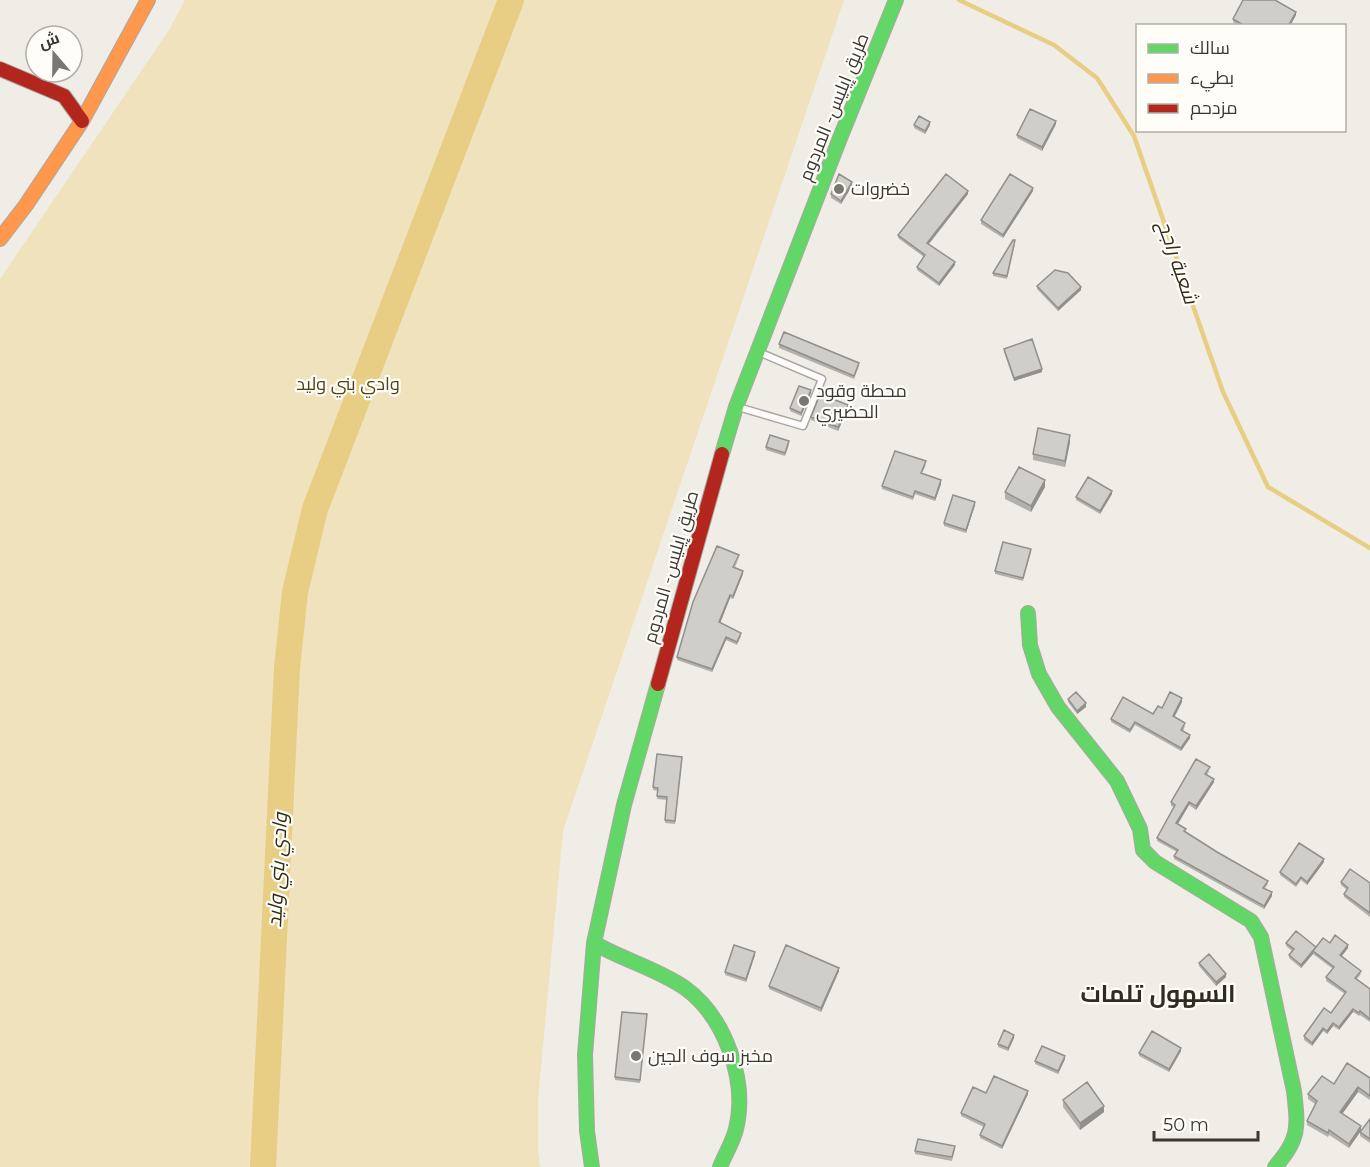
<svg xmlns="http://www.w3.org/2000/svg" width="1370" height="1167" font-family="Montserrat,Cairo,sans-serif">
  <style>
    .green { fill: #efe2bc }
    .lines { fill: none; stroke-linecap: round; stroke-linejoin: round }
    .stream { stroke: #e7ce84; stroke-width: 4.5 }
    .river { stroke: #e7ce84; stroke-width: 26 }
    .lane-casing { stroke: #aaa8a2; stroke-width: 9 }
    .fast-casing { stroke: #aaa8a2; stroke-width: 16 }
    .slow-casing { stroke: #aaa8a2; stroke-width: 16 }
    .jam-casing { stroke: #aaa8a2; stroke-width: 16 }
    .lane { stroke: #fdfcfb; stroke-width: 6 }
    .fast { stroke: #63d668; stroke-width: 14 }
    .slow { stroke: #ff974d; stroke-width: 14 }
    .jam { stroke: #b3261e; stroke-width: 14 }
    .wall { fill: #b3b1ac }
    .shaded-wall { fill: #92908c }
    .building { fill: #d0cec8; stroke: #92908c; stroke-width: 1.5 }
    .poi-dot { fill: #797771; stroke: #fffdf7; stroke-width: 2 }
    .labels { text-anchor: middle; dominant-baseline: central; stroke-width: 4.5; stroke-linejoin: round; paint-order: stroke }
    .street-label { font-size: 18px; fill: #393832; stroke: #fffdf7 }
    .poi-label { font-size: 18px; fill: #393832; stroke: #fffdf7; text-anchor: start }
    .park-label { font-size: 18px; fill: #4f4116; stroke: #fffdf7 }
    .water-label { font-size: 20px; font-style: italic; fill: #302a18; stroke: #fffdf7 }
    .district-label { font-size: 24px; font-weight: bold; fill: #2f2c22; stroke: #fffdf7 }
  </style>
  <rect width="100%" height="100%" fill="#f0ede6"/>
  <path class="green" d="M185,0H844L563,831L538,1099V1152L540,1167H0V279L169,30Z"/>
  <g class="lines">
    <path class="stream" d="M959,0L1054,45L1097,78L1134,136L1223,392L1268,487L1370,548"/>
    <path class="river" d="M263,1167L287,668L295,592L315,509L511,0"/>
    <g class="lane-casing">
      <path id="lane" d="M738,407L803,426L822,379L761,353"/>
    </g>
    <g class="fast-casing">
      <path id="fast" d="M722,454L736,407L840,138L896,0
        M1028,613L1030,645L1039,674L1058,707L1117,781L1140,829L1143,850L1155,862L1251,921L1261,937L1294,1091C1298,1127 1300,1139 1275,1167
        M594,943C623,960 658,969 685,988C725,1017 748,1081 736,1129C733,1142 725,1154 720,1167
        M592,1167L587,1131L585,1055L594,943L624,805L658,684"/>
    </g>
    <g class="slow-casing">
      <path id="slow" d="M0,239L26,205L82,121L148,0"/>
    </g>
    <g class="jam-casing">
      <path id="jam" d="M0,69L64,96L82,121
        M658,684L722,454"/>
    </g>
    <use href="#lane" class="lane"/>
    <use href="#fast" class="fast"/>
    <use href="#slow" class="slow"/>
    <use href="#jam" class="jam"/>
  </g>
  <path class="wall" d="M1296,15L1290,26H1239L1233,22V19Z
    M1056,124L1042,151L1017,138V135Z
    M914,125H930L925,134L914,128Z
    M852,186L841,204L831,198V194Z
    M1033,191L1003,238L981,224V220Z
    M968,194L929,244L955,265L939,286L917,270V267L924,257L898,238V235Z
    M1015,244L1007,279L993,276V273Z
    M1037,286L1081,290L1058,311L1037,289Z
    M779,344L859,366L854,379L779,348Z
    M1004,349L1042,372L1014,381L1004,352Z
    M811,393L801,416L790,411V408Z
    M848,408L838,431L811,420V417Z
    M1070,442L1065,467L1033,460V454Z
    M789,445L785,456L766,450V447Z
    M926,465L922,473L941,484L935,501L915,494L913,500L882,489V486Z
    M1045,487L1031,512L1005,499V492Z
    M1112,494L1100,514L1076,500V497Z
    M975,505L966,533L944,526V523Z
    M1031,552L1023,581L995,574V571Z
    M739,558L735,567L743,574L733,599L730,598L720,623L741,636L737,645L726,640L712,672L677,660V657Z
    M1068,699L1086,707L1077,714L1068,702Z
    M1182,702L1175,716L1185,726L1183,731L1190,738L1181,751L1135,725L1130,733L1111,722V719L1153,714L1162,708Z
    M682,760L675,824L665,823L667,800L657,799L658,791L653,790V787Z
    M1210,770L1207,775L1214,782L1196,810L1189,805L1178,824L1186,832L1268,884L1265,888L1272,896L1264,909L1174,859V856L1177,852L1157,841V838L1174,807L1171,806V802Z
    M1324,862L1307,885L1301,880L1296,887L1280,875V872Z
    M1341,882L1370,883V917L1344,897V894L1347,890L1341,885Z
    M1286,943L1316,947L1330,943L1348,948L1342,956L1361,974L1357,979L1370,989V1022L1360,1015L1359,1016L1353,1012L1339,1030L1333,1026L1327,1034L1323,1031L1312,1046L1304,1040V1036L1331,1013L1345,994L1326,981V977L1333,969L1313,954L1301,968L1289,958V955L1292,951L1286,946Z
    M755,955L746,982L725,975V972Z
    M1199,963L1226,977L1216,986L1199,966Z
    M839,971L821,1012L769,989V986Z
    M647,1014L640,1083L615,1080V1077Z
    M1014,1038L1008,1051L998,1047V1044Z
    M1181,1051L1169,1072L1139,1056V1053Z
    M1065,1059L1058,1074L1035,1064V1061Z
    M1370,1078V1100L1358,1092L1342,1114L1361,1126L1349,1148L1329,1135L1328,1137L1307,1125V1121L1315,1104L1308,1099V1094L1334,1084Z
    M986,1093L1028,1094L1002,1149L980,1138V1135L984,1127L961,1116V1113Z
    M1063,1100L1104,1112L1080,1130L1063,1107Z
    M1370,1119V1143L1360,1136V1132Z
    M955,1149L952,1161L915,1154V1151Z"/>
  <path class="shaded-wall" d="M1296,12V15L1290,26H1288Z
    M1056,121V124L1042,151V147Z
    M930,122V125L925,134V131Z
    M852,182V186L841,204V201Z
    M1033,188V191L1003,238V235Z
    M968,191V194L927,246V243Z
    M955,262V265L939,286V283Z
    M1081,287V290L1058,311V308Z
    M1042,369V372L1014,381V378Z
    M811,390V393L801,416V413Z
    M848,405V408L838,431V427Z
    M1070,435V442L1065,467V461Z
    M941,480V484L935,501V498Z
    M1045,480V487L1031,512V506Z
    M1112,491V494L1100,514V511Z
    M975,502V505L966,533V530Z
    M743,571V574L733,599V596Z
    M730,595V598L719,626V622Z
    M726,637V640L712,672V669Z
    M1182,698V702L1173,719V716Z
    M1086,703V707L1077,714V711Z
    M1190,735V738L1181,751V748Z
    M1214,779V782L1196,810V806Z
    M1189,802V805L1176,827V823Z
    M1324,859V862L1307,885V882Z
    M1272,892V896L1264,909V906Z
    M1348,945V948L1340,958V955Z
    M1316,947L1313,951V954L1301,968V965Z
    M755,952V955L746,982V979Z
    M839,968V971L821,1012V1008Z
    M1226,974V977L1216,986V982Z
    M1353,1009V1012L1339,1030V1027Z
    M1333,1023V1026L1327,1034V1031Z
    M1323,1028V1031L1312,1046V1043Z
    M1014,1035V1038L1008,1051V1048Z
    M1181,1048V1051L1169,1072V1069Z
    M1065,1056V1059L1058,1074V1071Z
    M1358,1087V1092L1340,1117V1112Z
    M1028,1091V1094L1002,1149V1146Z
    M1104,1106V1112L1080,1130V1123Z
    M1361,1126V1131L1349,1148V1144Z"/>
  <path class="building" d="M1243,0H1275L1296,12L1288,26H1245L1233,19Z
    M1030,109L1056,121L1042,147L1017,135Z
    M919,116L930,122L925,131L914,125Z
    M839,174L852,182L841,201L831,194Z
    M946,174L968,191L927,243L955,262L939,283L917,267L925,255L898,235Z
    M1010,174L1033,188L1003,235L981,220Z
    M1013,240H1015L1007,276L993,273Z
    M1055,270L1068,273L1081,287L1058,308L1037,286Z
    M784,332L859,363L854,376L779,344Z
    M1032,339L1042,369L1014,378L1004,349Z
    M799,386L811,390L801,413L790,408Z
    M820,394L848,405L838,427L811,417Z
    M1038,428L1070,435L1065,461L1033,454Z
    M770,435L789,441L785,453L766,447Z
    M895,451L926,461L921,473L941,480L935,498L915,491L913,497L882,486Z
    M1019,467L1045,480L1031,506L1005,492Z
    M1088,477L1112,491L1100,511L1076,497Z
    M953,495L975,502L966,530L944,523Z
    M1003,542L1031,549L1023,578L995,571Z
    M717,546L739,555L733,567L743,571L733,596L730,595L719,622L741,633L737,642L726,637L712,669L677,657L693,602Z
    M1076,692L1086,703L1077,711L1068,699Z
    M1170,692L1182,698L1173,716L1185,723L1181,730L1190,735L1181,748L1135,722L1130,730L1111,719L1123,697L1153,714L1158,706L1162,708Z
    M657,754L682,757L675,821L665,820L667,797L657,796L658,788L653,787Z
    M1196,759L1210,767L1205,774L1214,779L1196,806L1189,802L1176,823L1186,829L1184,831L1217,852L1268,881L1263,888L1272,892L1264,906L1174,856L1178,850L1157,838L1175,805L1171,802Z
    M1299,843L1324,859L1307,882L1301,877L1296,884L1280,872Z
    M1350,869L1370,883V913L1344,894L1348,888L1341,882Z
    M1296,931L1316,947L1301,965L1289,955L1294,949L1286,943Z
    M1335,935L1348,945L1340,955L1361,971L1355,978L1370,989V1019L1360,1011L1359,1013L1353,1009L1339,1027L1333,1023L1327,1031L1323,1028L1312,1043L1304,1036L1324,1008L1331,1013L1346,992L1326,977L1334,967L1313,951L1323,938L1330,943Z
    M734,945L755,952L746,979L725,972Z
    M786,945L839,968L821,1008L769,986Z
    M1209,954L1226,974L1216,982L1199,963Z
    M622,1012L647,1014L640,1080L615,1077Z
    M1004,1030L1014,1035L1008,1048L998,1044Z
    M1152,1031L1181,1048L1169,1069L1139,1053Z
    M1042,1046L1065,1056L1058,1071L1035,1061Z
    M1347,1063L1370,1078V1096L1358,1087L1340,1112L1361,1126L1349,1144L1329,1130L1328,1133L1307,1121L1317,1101L1308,1094L1322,1076L1334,1084Z
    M994,1076L1028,1091L1002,1146L980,1135L985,1124L961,1113L973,1087L986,1093Z
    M1087,1082L1104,1106L1080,1123L1063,1100Z
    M1370,1119V1139L1360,1132Z
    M918,1139L955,1146L952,1157L915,1151Z"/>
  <g class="poi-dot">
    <circle cx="839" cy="189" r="6"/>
    <circle cx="804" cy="401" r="6"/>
    <circle cx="636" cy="1056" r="6"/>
  </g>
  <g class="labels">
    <g class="street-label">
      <text transform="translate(834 107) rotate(-68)">طريق إيليس- المردوم</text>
      <text transform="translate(671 567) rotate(-74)">طريق إيليس- المردوم</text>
    </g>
    <g class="poi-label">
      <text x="851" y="189">خضروات</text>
      <text x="816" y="391">محطة وقود<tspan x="816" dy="21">الحضيري</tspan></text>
      <text x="648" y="1056">مخبز سوف الجين</text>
    </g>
    <g class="park-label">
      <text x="348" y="384">وادي بني وليد</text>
    </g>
    <g class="water-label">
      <text transform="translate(1178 262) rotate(71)">شعبة راجح</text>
      <text transform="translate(277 870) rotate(-87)">وادي بني وليد</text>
    </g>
    <g class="district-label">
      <text x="1158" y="993">السهول تلمات</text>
    </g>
  </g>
  <rect x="1136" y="24" width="210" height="108" fill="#fffdf7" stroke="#b0aea8" stroke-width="1.5"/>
  <rect x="1148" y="44" width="30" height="9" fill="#63d668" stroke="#b0aea8" stroke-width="1.5"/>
  <text x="1190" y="54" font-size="18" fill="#393832">سالك</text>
  <rect x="1148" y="74" width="30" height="9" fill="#ff974d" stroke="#b0aea8" stroke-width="1.5"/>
  <text x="1190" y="84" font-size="18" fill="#393832">بطيء</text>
  <rect x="1148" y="104" width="30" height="9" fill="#b3261e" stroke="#b0aea8" stroke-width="1.5"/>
  <text x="1190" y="114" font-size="18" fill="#393832">مزدحم</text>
  <g transform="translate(54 54) rotate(340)"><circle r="28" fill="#fffdf7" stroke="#b0aea8" stroke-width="1.5"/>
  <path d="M0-4.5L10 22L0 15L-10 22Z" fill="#797771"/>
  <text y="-9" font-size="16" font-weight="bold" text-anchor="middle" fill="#393832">ش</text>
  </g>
  <path d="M1154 1131v9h104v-9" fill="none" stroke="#393832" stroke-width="3"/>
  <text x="1163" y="1131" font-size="18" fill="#393832" stroke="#fffdf7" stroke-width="4.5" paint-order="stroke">50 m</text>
</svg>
